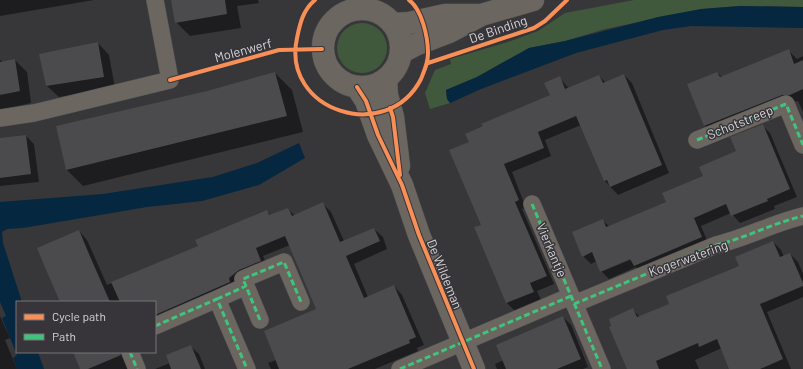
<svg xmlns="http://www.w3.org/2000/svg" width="803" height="369" font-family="Barlow,sans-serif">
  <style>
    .green { fill: #40593c }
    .water { fill: #062740 }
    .shadow { fill: #0007; fill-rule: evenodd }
    .building { fill: #4b4a4c }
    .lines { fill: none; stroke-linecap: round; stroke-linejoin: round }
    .minor-casing { stroke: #545355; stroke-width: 18 }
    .tertiary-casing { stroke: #545355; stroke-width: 23 }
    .minor { stroke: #6b6660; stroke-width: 17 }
    .tertiary { stroke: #6b6660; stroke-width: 22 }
    .quiet { stroke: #40c37c; stroke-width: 3; stroke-dasharray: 6 3; stroke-linecap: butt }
    .cycleway-casing { stroke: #37353a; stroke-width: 6 }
    .cycleway { stroke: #f78f57; stroke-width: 4 }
    .labels { text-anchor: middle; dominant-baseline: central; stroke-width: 3; stroke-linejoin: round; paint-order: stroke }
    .street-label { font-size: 13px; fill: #d6d5d8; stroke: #37353a }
  </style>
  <rect width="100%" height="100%" fill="#373639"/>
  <path class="green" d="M634,0H803V7L740,6L702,9L605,29L565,41L529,48L477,77L446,90L447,99L450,103L430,109L425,93L435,70L451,64L450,59L508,42L538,31L565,13Z
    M337 48a25 25 0 1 1 50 0a25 25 0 1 1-50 0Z"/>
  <path class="water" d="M740,6L803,7V28L691,26L663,30L576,53L481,89L450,103L447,99L446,90L477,77L529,48L565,41L658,17L701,9Z
    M299,143L305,158L259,185L202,201L147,207L23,228L7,229L2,232L3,243L22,302H17V352H38L44,369H17L13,358L17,355L2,318L6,316L0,302V202L103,194L213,177L257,163Z"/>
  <path class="shadow" d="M0,0H94L0,16Z
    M172,0H258L259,3L237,6L241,28L190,36L176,22Z
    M98,43L109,55L115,88L59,97L47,86Z
    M789,51L797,59L803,56V112L798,101L791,102L713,134L705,126L688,85L717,73L722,77Z
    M0,60L4,63L15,60L27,72L31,103L0,110Z
    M275,73L292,90L303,132L83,186L67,170L57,127L208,92Z
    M624,75L632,83L669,173L618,195L605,181L581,125L545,140L551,156L512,172L526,208L522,209L554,284L537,291L541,300L515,311L507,303L475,228L482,225L470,142L551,95L559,77L569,89L599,76L606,83Z
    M762,125L770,133L797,197L774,206L775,209L740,223L731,213L701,226L709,245L642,274L636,267L609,279L601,271L597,261L591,264L583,256L603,221L609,226L667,202L737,152ZM635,256V258L603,271V269Z
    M26,136L34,144L39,182L0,186V139Z
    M323,204L331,212L344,241L374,229L383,237L387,249L354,264L368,297L394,286L402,295L424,345L417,348L418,351L375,369H271L268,363L276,360L317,310L290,245L263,256L269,269L155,327V302H61L79,231L87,240L107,285L199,246L267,212L271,216L288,209L295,216Z
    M773,242L781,250L784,257L790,254L798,262L803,274V297L767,312L791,369H731L722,348L695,360L699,369H628L633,310L640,317L671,304L740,266Z
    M0,316L10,338L5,340L17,369H0Z
    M563,317L571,325L588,367L583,369H497L495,364L504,360Z
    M190,346L199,354L205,369H155L170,363Z
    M74,352H126L131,369H81Z"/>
  <path class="building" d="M171,0H225L227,14L175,23Z
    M98,42L104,77L46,86L39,54Z
    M789,49L794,64L803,60V89L790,95H782L704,126L687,84L717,72L720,77Z
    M15,59L20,91L0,95V62Z
    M275,72L287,116L66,170L56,126L207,91Z
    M624,74L662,165L610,187L607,180L604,181L576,116L538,132L544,148L504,164L519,200L515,202L547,276L530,283L534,292L506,303L474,227L481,225L449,150L469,142L465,134L483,126L481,124L550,95L544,83L560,76L565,89L599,75L603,83Z
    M763,124L790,189L767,199L768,201L731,216L726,204L694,218L702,237L634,266L630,259L600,272L592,252L582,257L572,232L603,219L606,227L666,202L662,193L703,176L699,167L736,151L730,137Z
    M26,135L31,174L0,178V138Z
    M323,202L340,242L374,228L380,241L346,256L364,298L394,285L416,337L409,340L410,343L348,369H279L264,331L316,309L285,236L256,248L261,261L239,270L229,278L230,282L155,315V302H120L111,282L198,246L195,240L267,210L269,215L288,208L292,216Z
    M79,230L89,254L110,302H60L44,265L37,248Z
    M773,241L780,257L790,253L803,283V286L760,304L783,359L760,369H729L717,339L699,347L698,343L656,361L659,369H627L609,327L611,326L609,319L633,308L637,317L669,304L666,296L739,266L735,257Z
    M563,316L581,359L557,369H506L496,345Z
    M191,345L201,369H171L166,355Z
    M73,352H120L121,355L88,369H80Z"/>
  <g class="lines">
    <g class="minor-casing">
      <path id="minor" d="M0,118L34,113L170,80L155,0
        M697,140L786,104L803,145
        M532,204L602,369
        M217,299L246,286
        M574,304L716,245C746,238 773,223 803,216
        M260,320L243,279L284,262L301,302
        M155,326L217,299L247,369
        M130,352L137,369
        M400,369L571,296"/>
    </g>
    <g class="tertiary-casing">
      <path id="tertiary" d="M323 48a39 39 0 1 1 78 0a39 39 0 1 1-78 0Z
        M394,24L409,23L445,15H480
        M402,52L415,45L449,32L481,15L533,0
        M386,80L387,95L393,117L399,166
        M357,87L366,101L378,135L402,185L419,235L474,369"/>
    </g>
    <use href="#minor" class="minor"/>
    <use href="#tertiary" class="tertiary"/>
    <path class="quiet" d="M697,140L786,104L803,145
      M532,204L602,369
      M217,299L246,286
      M574,304L716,245C746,238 773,223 803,216
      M260,320L243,279L284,262L301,302
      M155,326L217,299L247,369
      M130,352L137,369
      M400,369L571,296"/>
    <g class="cycleway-casing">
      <path id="cycleway" d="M315,0C303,10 300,23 297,38C281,111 387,145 421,79C425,69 428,63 428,53C428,38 422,9 409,0
        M428,63L534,28L545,21L567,0
        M170,80L279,50L322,49
        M357,87L366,101L378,135L402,185L419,235L474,369
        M390,108L393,117L400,175"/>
    </g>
    <use href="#cycleway" class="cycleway"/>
  </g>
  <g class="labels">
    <g class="street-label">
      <text transform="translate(498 29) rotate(-19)">De Binding</text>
      <text transform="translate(243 50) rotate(-15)">Molenwerf</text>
      <text transform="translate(740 122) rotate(-22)">Schotstreep</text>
      <text transform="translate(552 250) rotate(67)">Vierkantje</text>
      <text transform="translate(688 258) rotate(-20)">Kogerwatering</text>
      <text transform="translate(445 274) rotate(68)">De Wildeman</text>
    </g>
  </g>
  <rect x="16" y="301" width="140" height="52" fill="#37353a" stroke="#777579"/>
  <rect x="24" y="314" width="20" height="6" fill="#f78f57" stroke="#777579"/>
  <text x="52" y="321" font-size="12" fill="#d6d5d8">Cycle path</text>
  <rect x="24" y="334" width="20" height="6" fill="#40c37c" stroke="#777579"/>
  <text x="52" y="341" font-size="12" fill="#d6d5d8">Path</text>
</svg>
